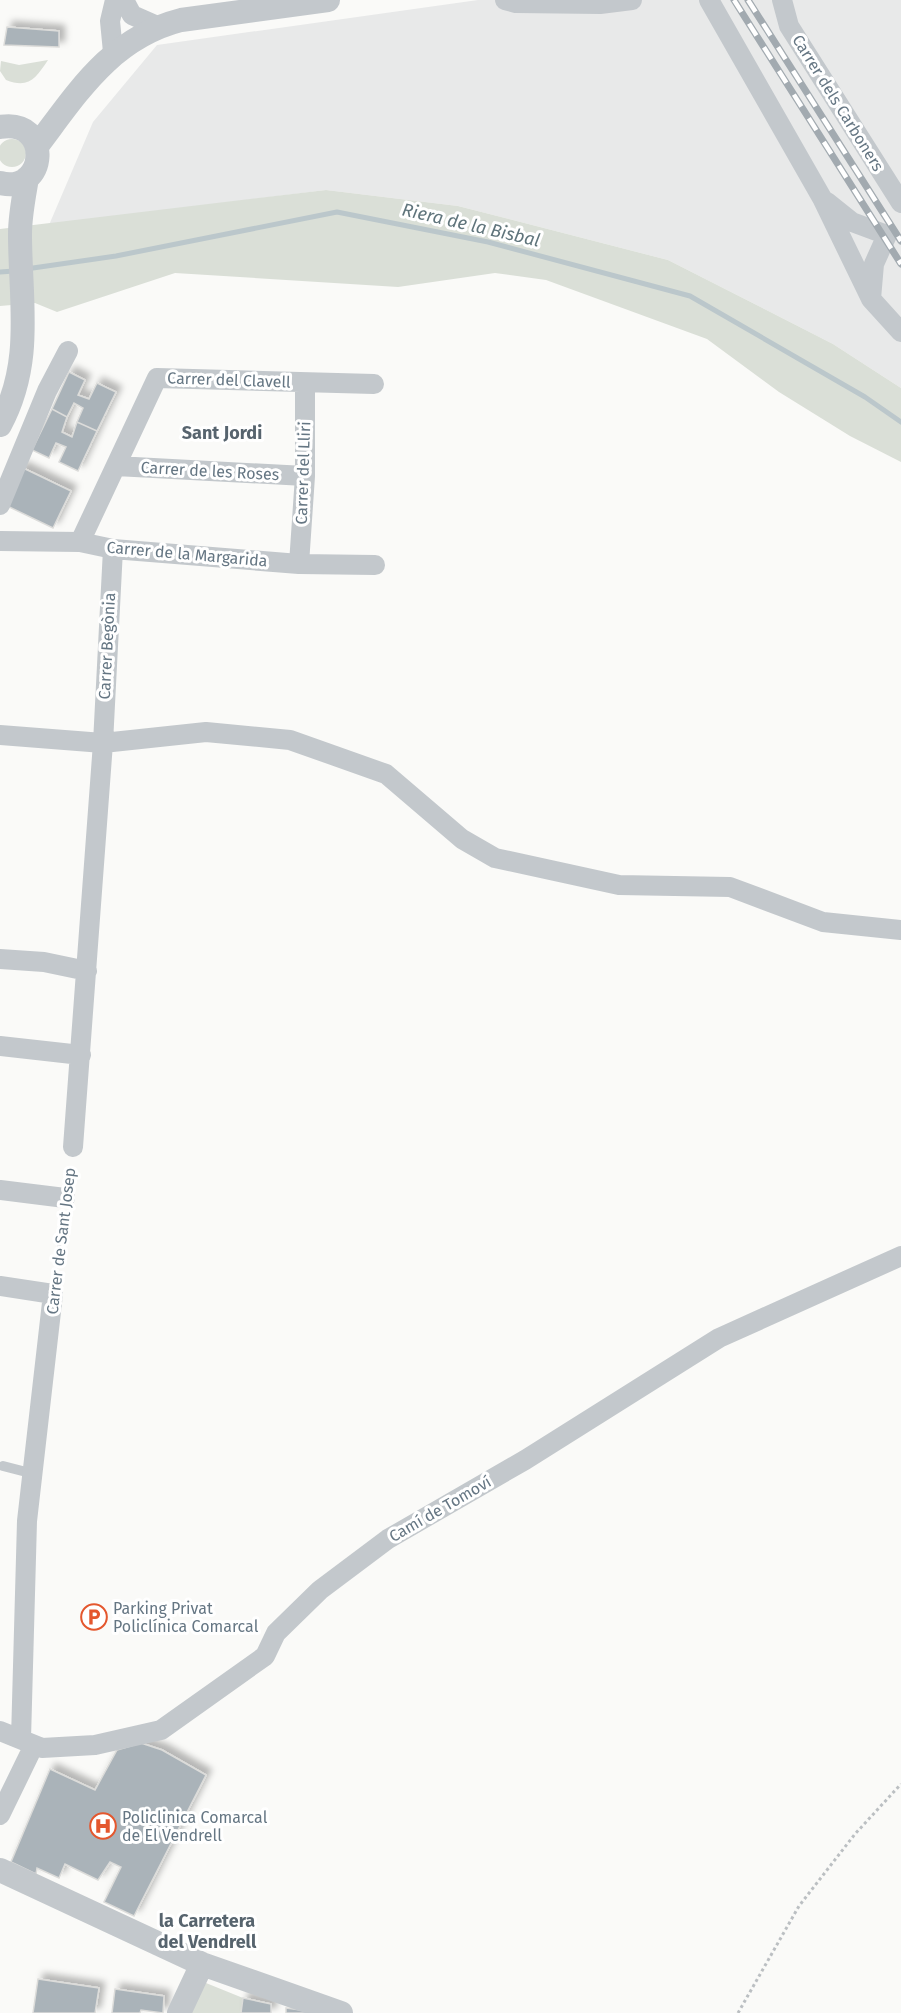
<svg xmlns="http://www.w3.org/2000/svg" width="901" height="2013" font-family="'Fira Sans',sans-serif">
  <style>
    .built { fill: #e8e9e9 }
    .green { fill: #dadfd7 }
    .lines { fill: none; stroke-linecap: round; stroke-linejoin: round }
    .stream { stroke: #bbc7cb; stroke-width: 5 }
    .building { fill: #aab3b9; stroke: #dcdcda; stroke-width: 1.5; filter: url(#shadow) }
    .path { stroke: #bbbfc2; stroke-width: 3; stroke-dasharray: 3 3; stroke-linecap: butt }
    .service { stroke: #c3c8cc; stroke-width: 10 }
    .minor { stroke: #c3c8cc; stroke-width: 20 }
    .tertiary { stroke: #c3c8cc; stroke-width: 24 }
    .rail-casing { stroke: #a2aab0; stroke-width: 7 }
    .rail { stroke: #fff; stroke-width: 4.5; stroke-dasharray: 14; stroke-linecap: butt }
    .labels { text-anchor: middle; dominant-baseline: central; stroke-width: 6; stroke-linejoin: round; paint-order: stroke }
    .street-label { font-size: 16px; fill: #657683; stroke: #fff }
    .poi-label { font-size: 16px; fill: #657683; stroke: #fff; text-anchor: start }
    .water-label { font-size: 18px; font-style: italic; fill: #60757c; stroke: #fff }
    .neighbourhood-label { font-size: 18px; font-weight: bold; fill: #57646e; stroke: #fff }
  </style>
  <defs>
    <filter id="shadow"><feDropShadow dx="5.5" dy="-5.5" stdDeviation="3" flood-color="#0004"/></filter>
  </defs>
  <rect width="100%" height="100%" fill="#fafaf8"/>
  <path class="built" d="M478,0H901V388L833,344L668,260L458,206L326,190L49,225L93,122L157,45Z"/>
  <path class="green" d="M48,60C36,78 29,89 6,80L0,71L1,61L19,65Z
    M-2 153a14 14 0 1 1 28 0a14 14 0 1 1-28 0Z
    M326,190L458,206L668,260L833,344L901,388V462L850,436L779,392L707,339L546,280L495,273L398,287L175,273L57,312L35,303L0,306V229Z
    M206,1983L243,1998L241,2013H190Z"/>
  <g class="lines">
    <path class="stream" d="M26,269L116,256L337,212L488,242L690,296L865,397L901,422
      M0,272L14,271"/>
  </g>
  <path class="building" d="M7,27L59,31V47L4,45Z
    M69,372L85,380L78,395L89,399L97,383L116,392L97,431L77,422L83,408L74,403L67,417L52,409Z
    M52,409L67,417L62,432L72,437L77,422L97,431L78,471L59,462L66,447L56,443L49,458L32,450Z
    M21,467L71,491L53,528L3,504Z
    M141,1743L162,1750L206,1775L134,1916L104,1902L121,1867L110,1862L98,1880L65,1864L59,1878L37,1868L36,1874L11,1862L50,1769L95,1790L117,1750Z
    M38,1979L99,1988L95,2013H33Z
    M115,1989L164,1996L163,2013L141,2010L140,2013H112Z
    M243,1998L271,2004V2013H241Z
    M286,2008L322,2013H286Z"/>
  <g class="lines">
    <path class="path" d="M68,1182L70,1165
      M55,1277L63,1215
      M738,2013L799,1906L855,1834L901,1784"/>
    <path class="service" d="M3,1466L34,1474"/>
    <path class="minor" d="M124,0L132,15L157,26
      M505,0L516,3L600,4L632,0
      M709,0L822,198L871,299
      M782,0L789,26L901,203
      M113,52L110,21L115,0
      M827,202L852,222L887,235
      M887,235L874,264L871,299L901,332
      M116,466L305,476
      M0,505L47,391L68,351
      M0,541L80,542L113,549L299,564L375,565
      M80,542L157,378L374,384
      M299,564L305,476V383
      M0,735L103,743L206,732L290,740L386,774L462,839L495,858L619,885L730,887L823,922L901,930
      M0,959L44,962L87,971
      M0,1046L81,1055
      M73,1147L103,743L113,549
      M0,1190L65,1198
      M0,1286L53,1294L27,1521L21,1739
      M0,1731L42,1748L95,1745L161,1730L265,1656L276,1633L320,1590L388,1539L525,1460L719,1338L901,1256
      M0,1815L34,1745"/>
    <path class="tertiary" d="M0,127C53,118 47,195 0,183
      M37,146C78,92 111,38 181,20L328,0
      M0,425C34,362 20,301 20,234C20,215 24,196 27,178
      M0,1870L202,1964L341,2013
      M179,2013L202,1964"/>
    <g class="rail-casing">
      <path id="rail" d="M734,0L901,264
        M748,0L901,241"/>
    </g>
    <use href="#rail" class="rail"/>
  </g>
  <defs>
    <g id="parking-ring" transform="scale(1.35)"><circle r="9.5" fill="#fff" stroke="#e4572e" stroke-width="1.5"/><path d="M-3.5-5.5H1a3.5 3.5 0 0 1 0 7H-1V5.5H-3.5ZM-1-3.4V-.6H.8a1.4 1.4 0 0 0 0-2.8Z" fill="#e4572e"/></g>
    <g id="hospital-ring" transform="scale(1.35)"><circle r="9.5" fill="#fff" stroke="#e4572e" stroke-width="1.5"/><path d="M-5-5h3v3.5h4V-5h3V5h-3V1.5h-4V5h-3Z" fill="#e4572e"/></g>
  </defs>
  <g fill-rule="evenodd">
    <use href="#parking-ring" x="94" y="1617"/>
    <use href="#hospital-ring" x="103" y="1826"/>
  </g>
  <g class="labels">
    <g class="street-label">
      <text transform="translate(838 103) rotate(58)">Carrer dels Carboners</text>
      <text transform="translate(229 380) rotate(2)">Carrer del Clavell</text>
      <text transform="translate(210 471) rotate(3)">Carrer de les Roses</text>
      <text transform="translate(303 473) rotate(-88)">Carrer del Lliri</text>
      <text transform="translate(187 554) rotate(5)">Carrer de la Margarida</text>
      <text transform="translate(107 646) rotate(-87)">Carrer Begònia</text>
      <text transform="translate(61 1241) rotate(-83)">Carrer de Sant Josep</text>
      <text transform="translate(440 1509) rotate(-30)">Camí de Tomoví</text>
    </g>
    <g class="poi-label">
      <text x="113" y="1608">Parking Privat<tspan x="113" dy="18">Policlínica Comarcal</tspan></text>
      <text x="122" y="1817">Policlinica Comarcal<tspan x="122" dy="18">de El Vendrell</tspan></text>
    </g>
    <g class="water-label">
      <text transform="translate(471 225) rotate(13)">Riera de la Bisbal</text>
    </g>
    <g class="neighbourhood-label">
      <text x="222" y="433">Sant Jordi</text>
      <text x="207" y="1921">la Carretera<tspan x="207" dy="21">del Vendrell</tspan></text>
    </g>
  </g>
</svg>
